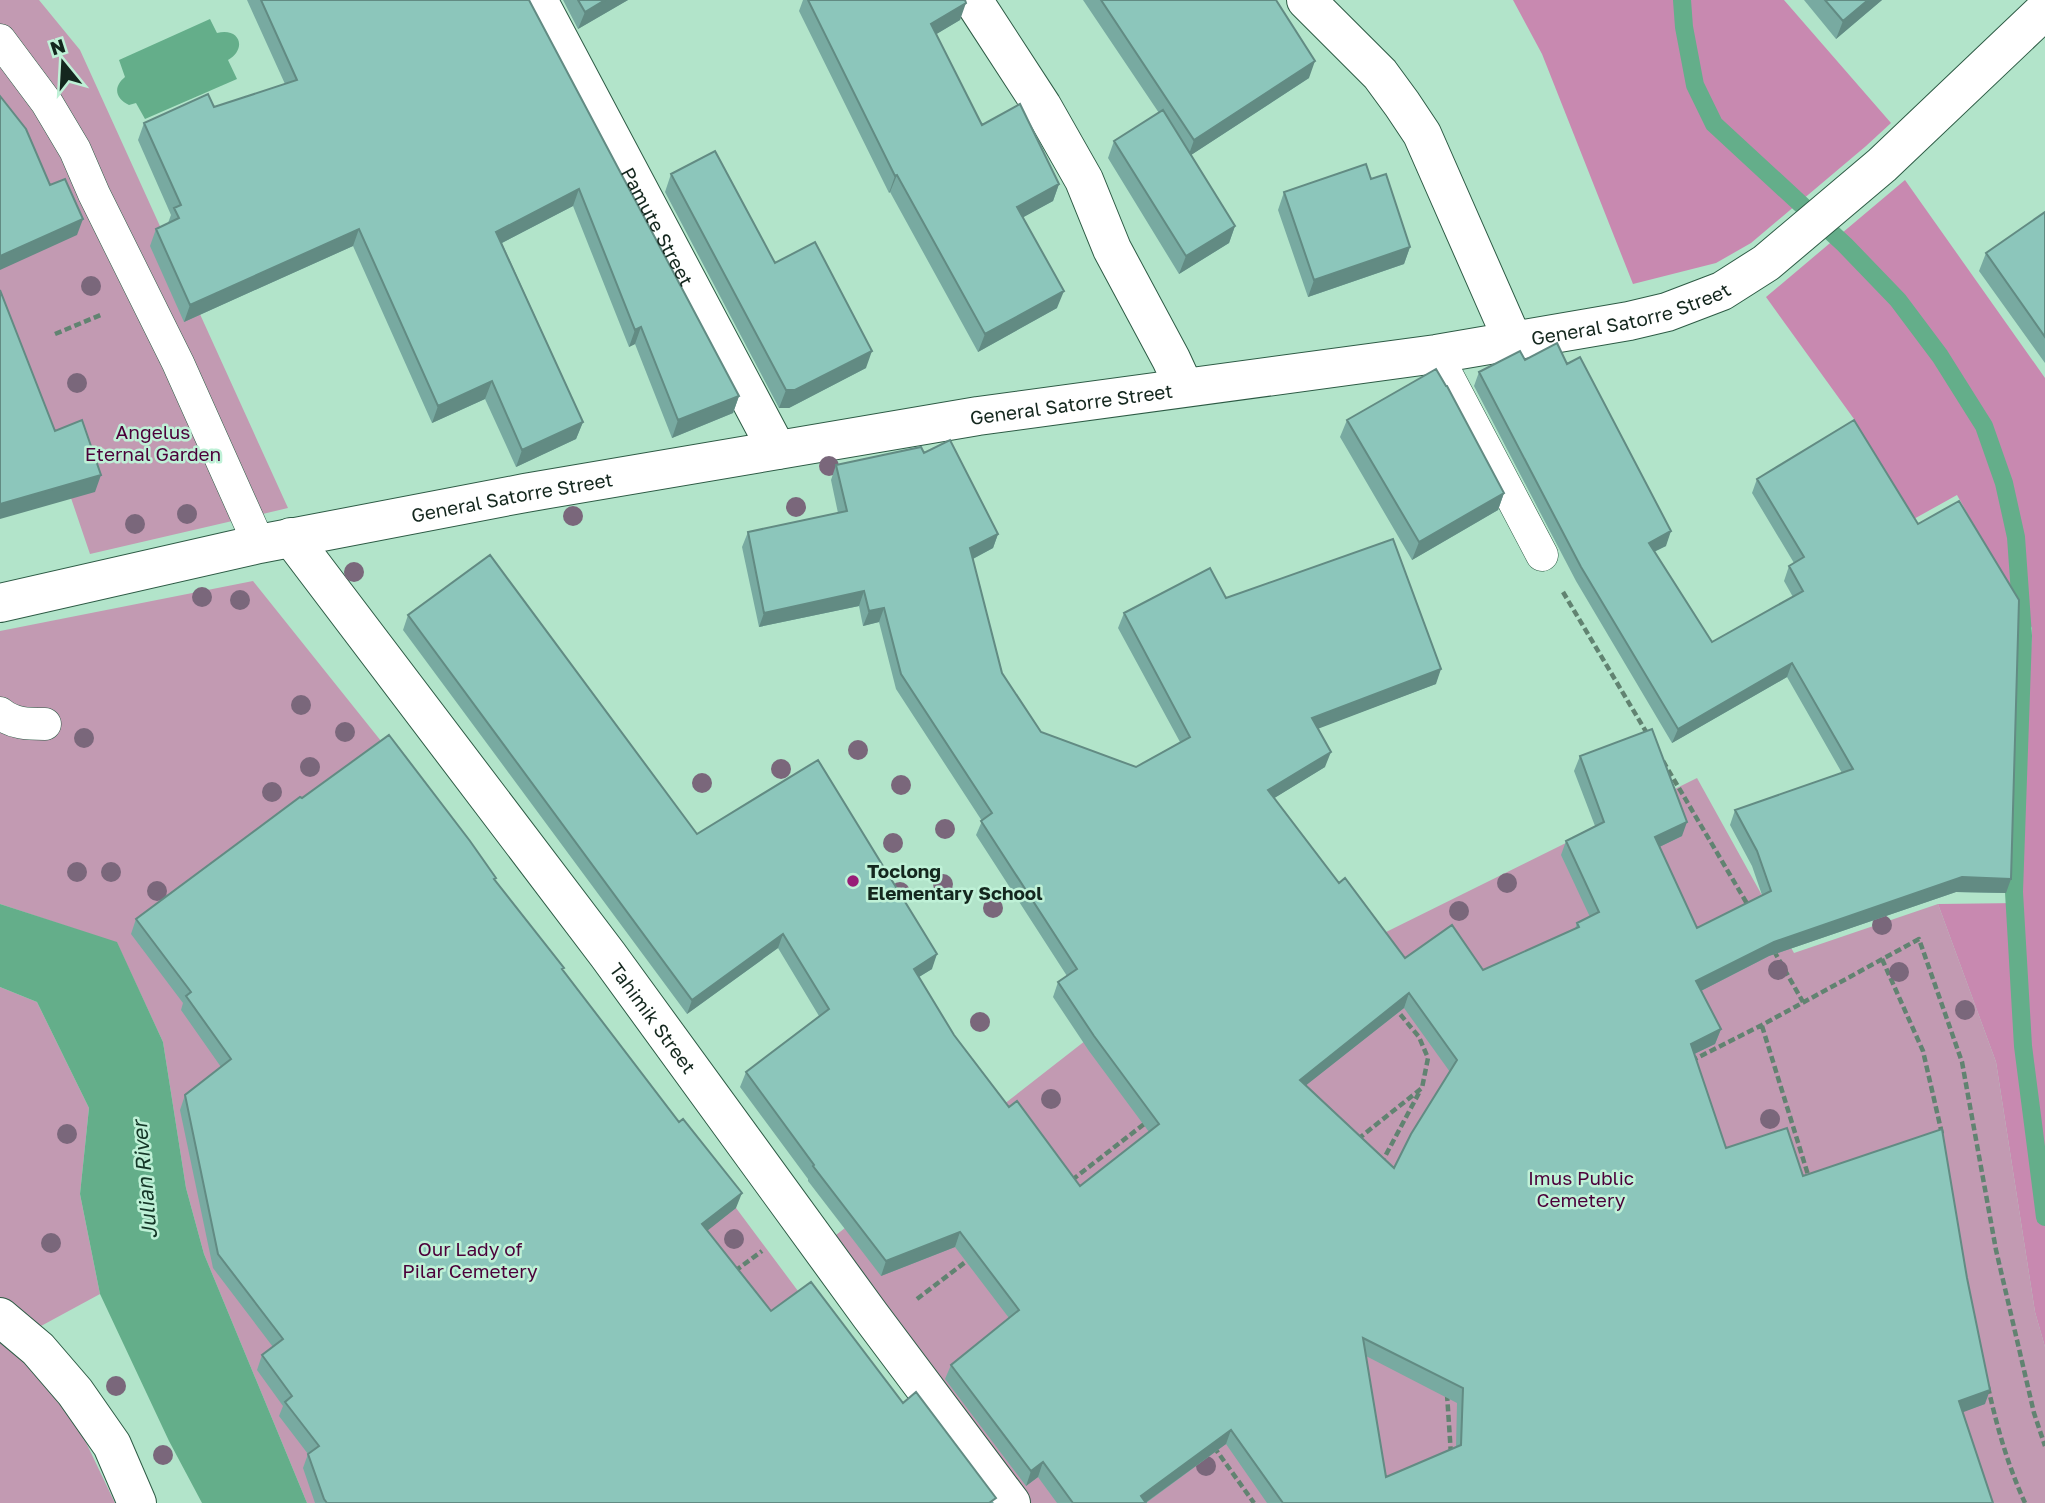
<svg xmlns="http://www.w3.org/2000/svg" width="2045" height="1503" font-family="'Golos Text',sans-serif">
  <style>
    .green { fill: #c29ab2 }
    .forest { fill: #c889b0 }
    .water { fill: #64ae8a }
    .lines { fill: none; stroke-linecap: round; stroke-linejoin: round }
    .stream { stroke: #64ae8a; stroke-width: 18 }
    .service-casing { stroke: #2d5b45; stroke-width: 33 }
    .minor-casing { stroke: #2d5b45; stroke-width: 40 }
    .tertiary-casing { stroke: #2d5b45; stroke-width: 40 }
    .path { stroke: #618371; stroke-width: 4.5; stroke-dasharray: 7 3.5; stroke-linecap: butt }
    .service { stroke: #fff; stroke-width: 32 }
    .minor { stroke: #fff; stroke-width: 38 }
    .tertiary { stroke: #fff; stroke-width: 38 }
    .tree { fill: #7a677b }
    .wall { fill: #78aaa1; fill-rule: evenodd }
    .shaded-wall { fill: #628b83 }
    .building { fill: #8cc6bb; stroke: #628b83; stroke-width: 2; fill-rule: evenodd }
    .poi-dot { fill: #981d77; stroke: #bff1d7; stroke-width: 2.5 }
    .labels { text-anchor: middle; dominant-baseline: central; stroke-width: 5; stroke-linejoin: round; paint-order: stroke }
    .street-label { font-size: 19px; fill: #14271e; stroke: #bff1d7 }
    .park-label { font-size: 19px; fill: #4c003a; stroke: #bff1d7 }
    .poi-label { font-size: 19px; font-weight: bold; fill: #14271e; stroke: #bff1d7; text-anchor: start }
    .water-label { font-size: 21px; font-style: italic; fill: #143627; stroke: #bff1d7 }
  </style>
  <rect width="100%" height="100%" fill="#b2e4ca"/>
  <path class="green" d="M0,0H39L80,50L288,508L90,554L53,445L0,311Z
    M253,581L385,746L634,1071L956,1503H307L204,1254L186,1188L163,1042L117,943L0,904V631Z
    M1697,778L1794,953L1938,904L1996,1062L2035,1312L2045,1347V1503H1025L836,1235L1185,963L1380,935Z
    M0,987L37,1002L89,1108L80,1194L100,1294L41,1326L0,1298Z
    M0,1338L34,1366L82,1434L115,1503H0Z"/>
  <path class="forest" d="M1513,0H1784L1891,123L1866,146L1751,243L1716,263L1633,284L1542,54Z
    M1905,180L2045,378V1347L2035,1312L1996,1062L1938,904L2019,903L2032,628L1957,495L1912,520L1854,419L1766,297Z"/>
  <path class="water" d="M210,19L217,33C239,27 248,48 228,60L237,79L145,119L136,103L129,105C115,98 113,87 125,77L119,60Z
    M0,904L117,942L163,1042L186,1188L204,1254L307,1503H202L169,1441L100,1294L80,1194L89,1108L37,1002L0,987Z"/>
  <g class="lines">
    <path class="stream" d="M1682,0L1684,27L1695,85L1714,124L1845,245L1898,300L1940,356L1984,426L2004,483L2016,537L2023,636L2014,892L2023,1046L2045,1217"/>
    <g class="service-casing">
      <path id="service" d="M0,40L47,103L75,150L94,194L178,363L259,544
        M1436,354L1542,555
        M0,713C13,724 28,724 45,724"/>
    </g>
    <g class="minor-casing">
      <g id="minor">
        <path id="s1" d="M538,0L777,450"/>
        <path d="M973,0L1042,106L1084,180L1112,249L1171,359L1184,387"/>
        <path d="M1306,0L1380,74L1402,104L1422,134L1513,341"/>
        <path id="s2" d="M291,537L608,955L870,1315L1011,1503"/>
        <path d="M0,1317L38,1349L75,1392L112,1445L137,1503"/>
      </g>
    </g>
    <g class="tertiary-casing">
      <g id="tertiary">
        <path id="s3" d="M0,603L259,544L525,493L978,416L1436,354L1629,321L1667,312L1722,291L1766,263L1882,165L2045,10"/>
      </g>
    </g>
    <path class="path" d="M55,334L103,314
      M1563,592L1648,735
      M1663,761L1749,907
      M1774,951L1803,1002
      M1882,959L1923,1051L1942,1134
      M1762,1026L1809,1178
      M1691,1061L1762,1025L1919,939L1962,1062L1996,1250L2034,1413L2045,1446
      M1358,1139L1422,1088L1428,1058L1419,1037L1395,1008
      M1381,1164L1420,1091
      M1072,1180L1148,1121
      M735,1271L762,1251
      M917,1299L968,1260
      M1988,1387C1997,1427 2008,1466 2025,1503
      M1447,1394L1451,1455
      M1214,1447L1254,1503"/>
    <use href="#service" class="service"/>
    <use href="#minor" class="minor"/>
    <use href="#tertiary" class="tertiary"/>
  </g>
  <g class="tree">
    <circle cx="91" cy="286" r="10"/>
    <circle cx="77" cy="383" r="10"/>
    <circle cx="829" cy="466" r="10"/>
    <circle cx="796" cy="507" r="10"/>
    <circle cx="187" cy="514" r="10"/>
    <circle cx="573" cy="516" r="10"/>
    <circle cx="135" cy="524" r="10"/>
    <circle cx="354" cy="572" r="10"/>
    <circle cx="202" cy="597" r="10"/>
    <circle cx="240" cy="600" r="10"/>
    <circle cx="301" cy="705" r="10"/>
    <circle cx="345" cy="732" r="10"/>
    <circle cx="84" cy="738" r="10"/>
    <circle cx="858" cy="750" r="10"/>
    <circle cx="310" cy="767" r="10"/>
    <circle cx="781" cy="769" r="10"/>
    <circle cx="702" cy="783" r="10"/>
    <circle cx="901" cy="785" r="10"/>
    <circle cx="272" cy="792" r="10"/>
    <circle cx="945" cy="829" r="10"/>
    <circle cx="893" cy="843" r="10"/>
    <circle cx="77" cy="872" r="10"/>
    <circle cx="111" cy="872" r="10"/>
    <circle cx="1507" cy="883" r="10"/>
    <circle cx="943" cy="884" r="10"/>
    <circle cx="157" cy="891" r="10"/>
    <circle cx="900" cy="892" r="10"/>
    <circle cx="993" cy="908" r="10"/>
    <circle cx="1459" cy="911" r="10"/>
    <circle cx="1882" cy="925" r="10"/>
    <circle cx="1778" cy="970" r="10"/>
    <circle cx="1899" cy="972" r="10"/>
    <circle cx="1965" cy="1010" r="10"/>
    <circle cx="980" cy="1022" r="10"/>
    <circle cx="1051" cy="1099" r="10"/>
    <circle cx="1770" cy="1119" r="10"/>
    <circle cx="67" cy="1134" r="10"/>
    <circle cx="734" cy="1239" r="10"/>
    <circle cx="51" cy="1243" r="10"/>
    <circle cx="116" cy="1386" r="10"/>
    <circle cx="163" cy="1455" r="10"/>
    <circle cx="1206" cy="1466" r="10"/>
  </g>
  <path class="wall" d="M247,0H529L739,396L733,413L672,438L635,344L629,347L573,206L502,243L583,422L576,439L516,467L485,399L432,423L353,246L184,322L150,246L156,229L168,223L171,215L138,140L144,123L214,107L285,84Z
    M563,0H628L578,29Z
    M803,0H965L960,20L936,34L982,125L1059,184L1053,201L1023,217L1057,308L978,352L890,192L889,193L799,11Z
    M1083,0H1276L1309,78L1191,155L1235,226L1229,243L1179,274L1108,158L1114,141L1159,113Z
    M1804,0H1882L1836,39Z
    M671,174L775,263L866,368L789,408H779L665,192Z
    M1284,192L1410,247L1404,264L1308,297L1278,210Z
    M2045,212V363L1979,271L1986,253Z
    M1525,360L1567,364L1666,546L1654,552L1712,642L1793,597L1784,581L1789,566L1794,563L1752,493L1757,479L2006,893L1956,892L1769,956L1701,991L1721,1029L1715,1044L1694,1054L1726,1148L1803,1176L1985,1404L1962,1412L1993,1503H1267L1226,1444L1146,1503H1057L1038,1477L1026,1486L945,1379L951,1365L1009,1318L955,1247L881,1276L808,1181V1179L740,1087L746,1072L819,1016L778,948L687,1014L403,630L408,615L697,834L932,969L919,977L954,1035L1009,1107L1080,1186L1149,1132L1089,1051L1053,997L1058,982L1067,976L976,835L982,821L896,689L879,622L863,626L859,606L759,627L742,547L748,532L838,513L831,480L836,465L924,453L998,534L993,548L973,559L1002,673L1041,732L1136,767L1180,742L1118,628L1124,613L1226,598L1436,684L1318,728L1325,767L1274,798L1339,883L1405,958L1483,970L1575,929L1577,923L1590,917L1561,855L1566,841L1595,826L1574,771L1580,756L1682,836L1659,847L1697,928L1762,895L1752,866L1730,825L1735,810L1842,773L1787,677L1672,743L1576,581L1474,386L1479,372ZM1404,1008L1450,1072L1394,1168L1306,1085ZM1366,1356L1457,1403L1456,1447L1386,1477Z
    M1347,420L1504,493L1498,510L1412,560L1340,437Z
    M302,798L496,878L495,881L563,970L736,1208L707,1230L771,1311L903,1403L994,1503H315L303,1468L308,1454L279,1416L283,1406L257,1370L262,1355L273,1347L213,1268L180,1110L185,1095L221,1067L181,1010L183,1003L131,934L136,919Z"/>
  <path class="shaded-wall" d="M605,0H628L578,29L585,12Z
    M1868,0H1882L1836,39L1843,21Z
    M966,3L960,20L925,41L931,24Z
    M1315,61L1309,78L1188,157L1194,140Z
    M897,175L890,192L889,193L895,176Z
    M1059,184L1053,201L1011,224L1017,207Z
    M579,189L573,206L490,249L496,232Z
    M83,219L77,235L0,270V256Z
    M1235,226L1229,243L1179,274L1186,256Z
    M359,229L353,246L184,322L190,305Z
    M1410,247L1404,264L1308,297L1314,280Z
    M1064,291L1057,308L978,352L985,334Z
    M641,327L635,344L629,347L635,330Z
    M872,351L866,368L789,408H779L786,390Z
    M492,381L485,399L432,423L438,406Z
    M739,396L733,413L672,438L678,420Z
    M583,422L576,439L516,467L522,450Z
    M101,475L95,492L0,519V504Z
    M1504,493L1498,510L1412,560L1419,542Z
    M1671,531L1666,546L1643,557L1649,543Z
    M998,534L993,548L965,563L970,548Z
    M864,591L859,606L759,627L764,613Z
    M884,608L879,622L863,626L869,611Z
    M1792,663L1787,677L1672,743L1678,729Z
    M1441,669L1436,684L1307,733L1312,718Z
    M1331,752L1325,767L1263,805L1268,790Z
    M1687,822L1682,836L1649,852L1655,837Z
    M1962,877L2011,879L2006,893L1956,892L1769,956L1691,996L1696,981L1774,942Z
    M783,934L778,948L687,1014L692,1000Z
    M937,954L932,969L909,983L914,969Z
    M1409,993L1404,1008L1295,1094L1300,1080Z
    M1721,1029L1715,1044L1686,1058L1691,1044Z
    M742,1193L736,1208L697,1239L702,1224Z
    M960,1232L955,1247L881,1276L886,1261Z
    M1990,1390L1985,1404L1953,1416L1959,1401Z
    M1231,1430L1226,1444L1145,1503L1141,1496Z
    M1043,1462L1038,1477L1026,1486L1031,1471Z"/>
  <path class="building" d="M261,0H529L739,396L678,420L641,327L635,330L579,189L496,232L583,422L522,450L492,381L438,406L359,229L190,305L156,229L179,218L174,208L181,205L144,123L208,94L214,107L297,80Z
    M578,0H605L585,12Z
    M808,0H965L966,3L931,24L982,125L1020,104L1059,184L1017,207L1064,291L985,334L897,175L895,176Z
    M1101,0H1276L1315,61L1194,140Z
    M1825,0H1868L1843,21Z
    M0,96L26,129L50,185L65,179L83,219L0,256Z
    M1163,110L1235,226L1186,256L1114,141Z
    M715,151L775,263L815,242L872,351L795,390H786L671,174Z
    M1366,164L1371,179L1386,174L1410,247L1314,280L1284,192Z
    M2045,212V337L1986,253Z
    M0,290L55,431L82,420L101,475L0,504Z
    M1557,343L1567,364L1580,357L1671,531L1649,543L1712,642L1803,591L1789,566L1804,557L1757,479L1854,420L1918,524L1959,501L2019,600L2011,879L1962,877L1774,942L1696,981L1721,1029L1691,1044L1726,1148L1787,1128L1803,1176L1942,1129L1967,1278L1990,1390L1959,1401L1993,1503H1283L1231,1430L1141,1496L1146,1503H1073L1043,1462L1031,1471L951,1365L1019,1310L960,1232L886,1261L813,1166L814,1165L746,1072L829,1009L783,934L692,1000L408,615L490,555L697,834L818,760L937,954L914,969L954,1035L1009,1107L1017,1101L1080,1186L1159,1124L1094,1036L1058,982L1077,969L981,821L992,813L901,674L884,608L869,611L864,591L764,613L748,532L847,511L836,465L921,447L924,453L950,440L998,534L970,548L1002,673L1041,732L1136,767L1190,737L1124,613L1210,568L1226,598L1393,539L1441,669L1312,718L1331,752L1268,790L1339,883L1345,878L1405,958L1452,925L1483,970L1579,927L1577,923L1599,912L1566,841L1604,822L1580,756L1652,729L1687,822L1655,837L1697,928L1771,891L1757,851L1735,810L1853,769L1792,663L1678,729L1581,567L1479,372L1520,351L1525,360ZM1409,993L1457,1060L1411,1134L1394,1168L1300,1080ZM1363,1338L1463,1388L1461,1445L1386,1477Z
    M1436,369L1446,386H1447L1504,493L1419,542L1347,420Z
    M389,735L470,841L496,878L494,879L564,968L562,969L679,1122L683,1119L742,1193L702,1224L771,1311L811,1282L903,1403L916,1392L996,1498L989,1503H327L324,1499L308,1454L319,1446L285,1402L292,1396L262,1355L283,1339L218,1254L185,1095L231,1059L186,996L191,992L136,919L300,797L302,798Z"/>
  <circle class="poi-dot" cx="853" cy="881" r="7"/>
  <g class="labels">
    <g class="street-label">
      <text stroke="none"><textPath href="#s1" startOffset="256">Pamute Street</textPath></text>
      <text stroke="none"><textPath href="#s3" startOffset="1657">General Satorre Street</textPath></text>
      <text stroke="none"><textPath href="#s3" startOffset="1090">General Satorre Street</textPath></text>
      <text stroke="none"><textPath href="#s3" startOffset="523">General Satorre Street</textPath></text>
      <text stroke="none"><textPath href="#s2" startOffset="602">Tahimik Street</textPath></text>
    </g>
    <g class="park-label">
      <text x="153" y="431">Angelus<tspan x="153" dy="22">Eternal Garden</tspan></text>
      <text x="1581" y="1177">Imus Public<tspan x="1581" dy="22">Cemetery</tspan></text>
      <text x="470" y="1248">Our Lady of<tspan x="470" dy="22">Pilar Cemetery</tspan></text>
    </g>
    <g class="poi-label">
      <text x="867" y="870">Toclong<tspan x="867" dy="22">Elementary School</tspan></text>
    </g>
    <g class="water-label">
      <text transform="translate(144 1180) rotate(-95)">Julian River</text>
    </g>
  </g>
  <g transform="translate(63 63) rotate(342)" stroke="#bff1d7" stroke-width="5" paint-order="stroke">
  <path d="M0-5L12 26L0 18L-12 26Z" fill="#14271e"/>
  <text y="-10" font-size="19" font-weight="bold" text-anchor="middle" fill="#14271e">N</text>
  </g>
</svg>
